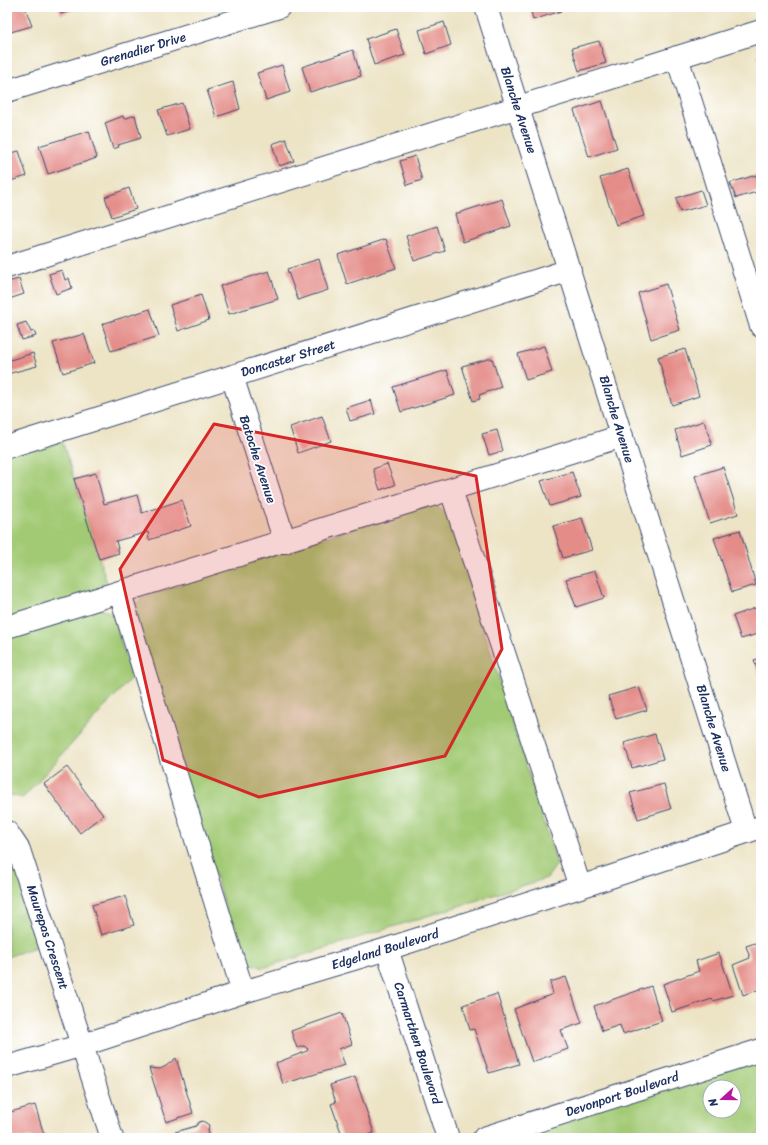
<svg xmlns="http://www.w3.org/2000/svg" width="768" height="1145" font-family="Sriracha,sans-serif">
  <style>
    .green { fill: #a2ca75; stroke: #5e7c6a; fill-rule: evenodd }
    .building { fill: #e48c88 }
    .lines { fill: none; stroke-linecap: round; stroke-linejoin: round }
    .minor-casing { stroke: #3a4a6e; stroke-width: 24 }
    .minor { stroke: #fff; stroke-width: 22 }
    .marked { fill: #d62828; fill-opacity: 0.2; stroke: #d62828; stroke-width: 3; stroke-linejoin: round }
    .labels { text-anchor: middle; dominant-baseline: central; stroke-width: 3.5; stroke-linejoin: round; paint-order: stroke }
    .street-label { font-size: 13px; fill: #1b2f5e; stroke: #fff }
  </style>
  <rect width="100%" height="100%" fill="#fff"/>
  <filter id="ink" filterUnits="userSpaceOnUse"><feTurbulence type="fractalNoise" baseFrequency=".025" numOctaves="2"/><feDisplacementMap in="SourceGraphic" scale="8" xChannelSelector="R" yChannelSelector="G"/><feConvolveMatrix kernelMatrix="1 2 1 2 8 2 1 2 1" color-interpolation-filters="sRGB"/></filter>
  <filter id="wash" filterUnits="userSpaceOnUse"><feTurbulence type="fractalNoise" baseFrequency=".012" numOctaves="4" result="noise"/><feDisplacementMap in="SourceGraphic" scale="16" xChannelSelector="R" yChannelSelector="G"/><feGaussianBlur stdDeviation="0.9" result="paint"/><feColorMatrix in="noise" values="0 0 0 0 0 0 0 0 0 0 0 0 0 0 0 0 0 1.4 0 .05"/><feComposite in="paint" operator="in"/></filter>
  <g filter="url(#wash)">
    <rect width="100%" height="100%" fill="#ede4c6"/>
    <path class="green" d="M59,431L111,596L7,627V447Z
      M432,502L448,516L557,864L547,878L263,968L241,959L133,607L143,597Z
      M97,607L113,614L131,678L23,798L7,794V635Z
      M7,832L50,942L7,957Z
      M761,1050V1138H484ZM710,1087H734V1111H710Z"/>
    <g id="blocks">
      <path class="building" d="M7,7H25L32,26L7,33Z
        M58,7H84L61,14Z
        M530,7H559L561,11L533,20Z
        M444,22L451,45L426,54L419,30Z
        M396,29L405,55L374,65L366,39Z
        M599,41L606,63L579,71L572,48Z
        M353,50L361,76L310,92L302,67Z
        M761,54V67L757,55Z
        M282,65L290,92L266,100L257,73Z
        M233,82L240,109L216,117L207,90Z
        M602,101L617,148L589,157L574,110Z
        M182,103L190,129L167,136L158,110Z
        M135,115L141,138L118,145L119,147L113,149L105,123L123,116L124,119Z
        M89,131L97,158L48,174L39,146Z
        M286,139L294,161L279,166L272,144Z
        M19,151L27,176L7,182V154Z
        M415,156L422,180L407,185L400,161Z
        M628,169L644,216L616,225L600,178Z
        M756,175L760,191L736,198L730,183Z
        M129,188L136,209L112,217L105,197Z
        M701,190L706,205L680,212L676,198Z
        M502,199L511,226L463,242L455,214Z
        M437,226L445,251L414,261L406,236Z
        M386,239L396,268L347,284L338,255Z
        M319,259L328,290L298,300L287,269Z
        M62,270L65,280L69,278L72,288L56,294L49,274Z
        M269,271L278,299L229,314L220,286Z
        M19,279L24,294L9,299L7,292V282Z
        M666,284L680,330L651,339L638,293Z
        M201,295L209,320L178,331L170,305Z
        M150,309L159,336L111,351L102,324Z
        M26,322L31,332L34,331L36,336L22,340L17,325Z
        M84,334L94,363L63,373L53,343Z
        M544,346L552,372L526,380L518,354Z
        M685,349L699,396L672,405L658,357Z
        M33,353L37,366L7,374V361Z
        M492,358L501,387L479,395L480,399L473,401L462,366Z
        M447,370L455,395L401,412L393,387Z
        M371,400L375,414L350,421L346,408Z
        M322,416L331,441L298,453L290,427Z
        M704,421L712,445L682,455L675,430Z
        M497,430L503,451L489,455L482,434Z
        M387,464L395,485L380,490L373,469Z
        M723,467L738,514L710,523L695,476Z
        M572,472L581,497L550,506L541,481Z
        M96,473L104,504L137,495L142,513L182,500L191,526L149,540L148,532L116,541L119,553L99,559L74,479Z
        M582,518L592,550L563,558L553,526Z
        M740,530L756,585L732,592L714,538Z
        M595,571L604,598L576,607L566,579Z
        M761,606V633L741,639L733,616Z
        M761,658V681L754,660Z
        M639,687L647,710L616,719L608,696Z
        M655,734L663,759L632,768L624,743Z
        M67,767L103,815L80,833L44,784Z
        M664,784L671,809L638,819L630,793Z
        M125,896L134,925L101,935L92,905Z
        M761,941V989L743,995L733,965L750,958L746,946Z
        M719,953L733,995L713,1001L712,999L672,1012L663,984L699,971L696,961Z
        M566,977L582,1023L561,1030L568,1049L532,1062L514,1009L553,994L550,982Z
        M651,986L662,1021L623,1034L620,1025L602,1031L594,1006Z
        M497,994L519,1064L489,1073L474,1029L470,1030L463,1005Z
        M342,1013L352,1044L339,1049L345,1065L283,1084L276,1063L307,1051L308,1049L304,1046L297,1048L291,1031Z
        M176,1058L193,1113L166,1122L149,1068L160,1069L166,1066Z
        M355,1077L374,1133L359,1138H343L331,1104L336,1102L330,1085Z
        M35,1105L45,1138H7V1113Z
        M203,1121L209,1125L208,1130L210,1138H177L175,1132L196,1126L199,1122Z"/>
    </g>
  </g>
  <g filter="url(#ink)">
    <use href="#blocks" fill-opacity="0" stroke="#3a4a6e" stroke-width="1"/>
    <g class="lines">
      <g class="minor-casing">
        <path id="minor" d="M486,7L746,831
          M677,57L761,326
          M7,91L279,7
          M7,267L761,31
          M232,376L285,542
          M7,447L570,270
          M451,490L580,887
          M120,593L243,992
          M7,627L622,436
          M7,832L19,850L112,1138
          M387,949L448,1138
          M7,1067L83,1045L243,992L387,949L580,887L761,827
          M484,1138L761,1050"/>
      </g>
      <use href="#minor" class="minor"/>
    </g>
  </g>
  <path class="marked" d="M214,424L359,452L476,476L502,649L445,756L259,797L163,760L120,569Z"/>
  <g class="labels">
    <g class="street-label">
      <text transform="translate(143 49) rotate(-17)">Grenadier Drive</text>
      <text transform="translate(519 110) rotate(72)">Blanche Avenue</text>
      <text transform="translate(288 358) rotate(-17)">Doncaster Street</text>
      <text transform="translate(617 419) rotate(73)">Blanche Avenue</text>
      <text transform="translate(258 459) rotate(72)">Batoche Avenue</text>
      <text transform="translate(714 728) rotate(73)">Blanche Avenue</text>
      <text transform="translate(48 937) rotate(72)">Maurepas Crescent</text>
      <text transform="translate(385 949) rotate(-17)">Edgeland Boulevard</text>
      <text transform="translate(418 1043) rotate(72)">Carmarthen Boulevard</text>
      <text transform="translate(622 1094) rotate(-18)">Devonport Boulevard</text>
    </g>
  </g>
  <rect width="768" height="1145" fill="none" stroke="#fff" stroke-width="24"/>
  <g transform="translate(722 1099) rotate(249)"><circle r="19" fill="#ffffff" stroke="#a4acbf"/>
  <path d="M0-3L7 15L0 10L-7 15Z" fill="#b5179e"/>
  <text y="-6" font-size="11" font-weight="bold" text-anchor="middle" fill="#1b2f5e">N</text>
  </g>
</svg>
